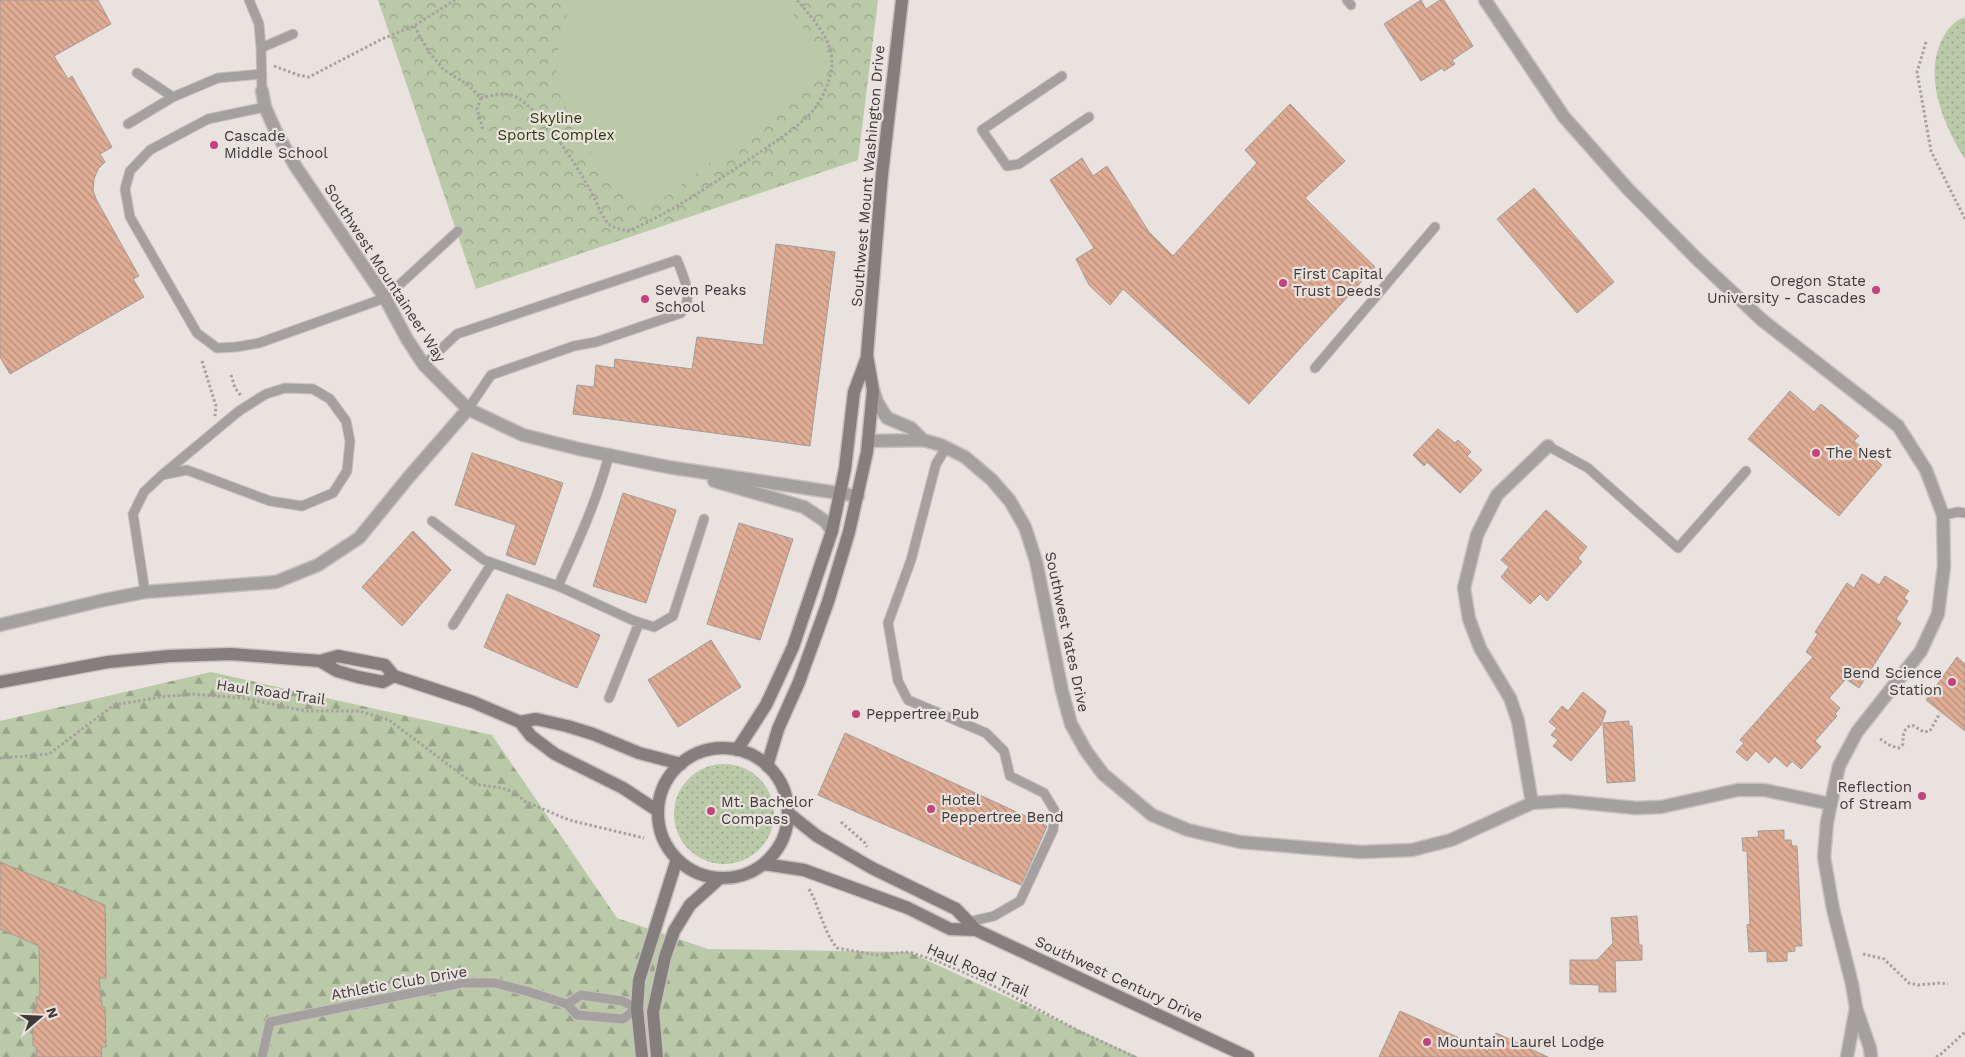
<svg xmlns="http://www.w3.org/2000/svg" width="1965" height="1057" font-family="'Work Sans',sans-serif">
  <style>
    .grass { fill: url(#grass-dots) }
    .forest { fill: url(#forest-firs) }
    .park { fill: url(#park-crowns) }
    .pitch { fill: #bac9a8 }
    .building { fill: url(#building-back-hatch); stroke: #a29b97 }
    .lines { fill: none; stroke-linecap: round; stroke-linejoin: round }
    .lane-casing { stroke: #c7c0bd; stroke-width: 11 }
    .street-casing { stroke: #c7c0bd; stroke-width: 15 }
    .secondary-casing { stroke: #c7c0bd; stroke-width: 15 }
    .path { stroke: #a7a19e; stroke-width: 3; stroke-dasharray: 2.5 2.5; stroke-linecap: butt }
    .lane { stroke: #a4a09f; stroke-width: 9 }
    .street { stroke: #a4a09f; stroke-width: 12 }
    .secondary { stroke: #847f7d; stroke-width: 12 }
    .poi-dot { fill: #c8417e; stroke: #eae2de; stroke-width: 2 }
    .labels { text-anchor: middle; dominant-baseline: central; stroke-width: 4.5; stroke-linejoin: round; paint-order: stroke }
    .park-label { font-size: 15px; fill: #2b3d07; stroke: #eae2de }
    .poi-label { font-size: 15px; fill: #3d3a39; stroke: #eae2de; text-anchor: start }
    .street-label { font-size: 15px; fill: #3d3a39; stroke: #eae2de }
  </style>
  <defs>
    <pattern id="grass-dots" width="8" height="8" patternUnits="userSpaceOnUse" patternTransform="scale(1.25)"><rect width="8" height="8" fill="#bac9a8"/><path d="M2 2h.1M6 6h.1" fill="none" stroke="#98a48a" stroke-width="1.8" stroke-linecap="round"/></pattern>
    <pattern id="forest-firs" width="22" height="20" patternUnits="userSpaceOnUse" patternTransform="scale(1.25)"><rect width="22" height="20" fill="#bac9a8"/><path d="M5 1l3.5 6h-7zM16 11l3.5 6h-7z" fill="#98a48a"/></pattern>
    <pattern id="park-crowns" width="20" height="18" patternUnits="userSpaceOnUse" patternTransform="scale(1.25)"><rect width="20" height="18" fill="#bac9a8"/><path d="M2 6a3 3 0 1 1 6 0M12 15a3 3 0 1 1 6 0" fill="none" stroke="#98a48a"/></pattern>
    <pattern id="building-back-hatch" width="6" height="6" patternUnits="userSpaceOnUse" patternTransform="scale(1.25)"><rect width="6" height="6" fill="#e0ad94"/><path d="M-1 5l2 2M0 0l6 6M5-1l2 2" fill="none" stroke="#b78e7a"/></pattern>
  </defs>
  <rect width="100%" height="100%" fill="#eae2de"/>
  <path class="grass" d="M1965,17V159C1943,124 1921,73 1945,34C1950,26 1956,20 1965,17Z
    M674 814a50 50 0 1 1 100 0a50 50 0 1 1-100 0Z"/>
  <path class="forest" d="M211,672L492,735L617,918L708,949L909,952L1138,1057H0V721Z"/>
  <path class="park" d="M378,0H878L858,160L476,289Z"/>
  <path class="pitch" d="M573,0H782L823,55C827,68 822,77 812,85L644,213C610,181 578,145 563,100C561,93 558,85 557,78C556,50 562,25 573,0Z"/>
  <path class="building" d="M0,0H98L111,24L54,56L68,79L72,76L112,147L100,154L105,162L98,169L94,179L93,190L96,199L139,276L133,279L144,297L10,374L0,357Z
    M1421,0L1426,9L1440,0H1444L1473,46L1452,60L1455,64L1444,71L1442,68L1421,81L1384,24Z
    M1290,104L1345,161L1305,198L1375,267L1249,404L1123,289L1110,305L1089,285L1076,259L1094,248L1050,180L1082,158L1093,176L1107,166L1149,232L1173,256L1257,163L1245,150Z
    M1534,188L1614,282L1577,313L1497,219Z
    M776,244L835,252L810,446L573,414L577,385L594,387L596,365L614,368L615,359L692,369L697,337L763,345Z
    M1790,391L1814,412L1821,404L1859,436L1854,441L1882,465L1839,516L1748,439Z
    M1438,429L1455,443L1458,440L1471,452L1467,456L1482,470L1460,493L1427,462L1424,466L1413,455Z
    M472,453L563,483L535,565L506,555L516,525L455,505Z
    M623,493L676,510L646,603L593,586Z
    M1546,510L1587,547L1578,558L1582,562L1547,601L1540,594L1530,604L1501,577L1509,567L1501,560Z
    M739,523L793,539L760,640L707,624Z
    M413,531L451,570L402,626L362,587Z
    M1862,574L1879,585L1885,576L1909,591L1904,598L1908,601L1896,619L1901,623L1859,688L1846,679L1829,698L1840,708L1835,714L1837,716L1815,741L1821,747L1801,769L1792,761L1787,767L1775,756L1769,763L1756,751L1747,761L1736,752L1744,743L1740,740L1813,657L1806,652L1818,634L1815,632L1847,583L1854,588Z
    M507,594L600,635L577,688L484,647Z
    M711,640L741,687L678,727L648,680Z
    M1957,657L1965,664V731L1926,700Z
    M1583,692L1606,711L1601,725L1571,761L1553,746L1558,740L1551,735L1557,728L1549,722L1562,706L1568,711Z
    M1629,721V726H1632L1635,781L1607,783L1603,723Z
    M845,733L1047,826L1021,885L818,795Z
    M1784,830V840H1791L1792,846H1797L1802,946H1795V951L1787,952V961L1767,962V951L1749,952L1747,925L1750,924L1747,851H1743L1742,838L1759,837L1758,831Z
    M0,862L105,905L106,978H99L102,1007H105L106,1047H101L102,1057H37L36,1047L33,1046V1009L37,1008L36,997L40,996L39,946L0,929Z
    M1637,916L1639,945H1642V960L1615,961L1616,992H1599V985L1570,984V960H1597L1613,943L1611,918Z
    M1400,1011L1488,1051L1496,1033L1548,1057H1379Z"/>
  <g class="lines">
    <g class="lane-casing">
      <path id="lane" d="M249,0L259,24L261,48L262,91
        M1347,0L1351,5
        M261,48L293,34
        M137,73L173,97
        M1062,76L982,130L1007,166L1019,164L1089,117
        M265,107L208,119L150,150L130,171L125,189L130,217L197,333L217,348L236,347L259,343L385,298L458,231
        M128,124L173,97L218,78L262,74
        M424,365L457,334L677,260C683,276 695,298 681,313L596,342L574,346L491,375L468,409
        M1315,368L1435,227
        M1548,446L1588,468L1678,548L1746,471
        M946,448L936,464L911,560L888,623L898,681L908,700L986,733L1004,751L1010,776L1044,793L1055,811L1053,830L1020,901L994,916L968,922
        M609,455C597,501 577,544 558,586L632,620L654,627L673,616L704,519
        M1943,515L1958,512L1965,513
        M432,521L484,560L558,586
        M145,592L133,514L144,492L162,475L239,411L266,394L285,388L313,389L330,399L346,421L350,441L347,471L333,493L302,506L270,501L187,470L162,475
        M453,625L492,563
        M609,698L639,623
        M262,1057L270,1022L462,983H495L526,991L567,1004L577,1015L623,1019L637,1008L622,1001L581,995L567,1004"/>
    </g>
    <g class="street-casing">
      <path id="street" d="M1485,0L1564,117L1627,188L1697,259L1762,320L1898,426L1926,470L1943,515L1944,566L1938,614L1921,651L1857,732L1839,766L1827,822L1824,857L1833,909L1852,984L1856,1008L1870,1048L1871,1057
        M262,91L265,107L276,132L296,167L385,298L407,339L424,365L468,409L523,435L579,449L668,467L858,496
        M873,390L877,402L887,418L911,428L923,440
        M868,441L923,440L941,445L965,457L992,480L1010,501L1025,527L1036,561L1062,691L1071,724L1086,751L1103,774L1152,815L1188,830L1240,842L1310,848L1361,852L1412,850L1451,840L1532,803L1565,801L1636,808L1661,807L1738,790H1764L1831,804
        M714,481L804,507L825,521L832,531
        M0,625L104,600L145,592L276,582L318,565L359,538L408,478L468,409
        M1532,803L1518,721L1510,698L1480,648L1469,619L1464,588L1477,535L1497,495L1548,446
        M1847,1057L1856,1008"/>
    </g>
    <g class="secondary-casing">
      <path id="secondary" d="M320,661L337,671L358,677L383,682L394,676
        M0,682L108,662L170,656L231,654L320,661L338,656L385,665L394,676L473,702L520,722L531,736L555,754L623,788L658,811
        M520,722L536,719L567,726L593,734L639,753L681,764
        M658 813a65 65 0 1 1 130 0a65 65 0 1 1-130 0Z
        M737,750L766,705L793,647L832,531L845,469L854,392L867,357
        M767,766L778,729L799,682L828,602L849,532L867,452L873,390L867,355L882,174L902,0
        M788,813L817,836L872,868L956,909L976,930
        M764,864L804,870L908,908L950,929L976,930L1248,1057
        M642,1057L637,1008L639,980L677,859
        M657,1057L653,1012L665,957L674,931L690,905L720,878"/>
    </g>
    <path class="path" d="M414,26L429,52L444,70L467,84L481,98C490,96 502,92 512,95C537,104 576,164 589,188C596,199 600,216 610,225C614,228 623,230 628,231C675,211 716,181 759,153C773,143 806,122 815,108C824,96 832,77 832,62C832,38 811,17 797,0
      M1926,42L1917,72L1931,151L1965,219
      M274,66L298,75L309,77L382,39L414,26L455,0
      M481,98L477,109L483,130
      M202,361L216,406L215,416
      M231,375L235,388L242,397
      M1880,739L1891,746L1899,748L1903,744C1903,735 1903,728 1912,725L1924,732L1930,731L1940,713
      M0,758L49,754L114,705L161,697L192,694L243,698L306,711H359L389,720L474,784L502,788L516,793L524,801L569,820L644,838
      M841,822L865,843L867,847
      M809,889C820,908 823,931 837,948L877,955L909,952L937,961L984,981L1079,1031L1135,1057
      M1863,954L1884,959L1909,983L1918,985L1940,983L1948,984
      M1936,1057L1941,1054L1965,1032"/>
    <use href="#lane" class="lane"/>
    <use href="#street" class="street"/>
    <use href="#secondary" class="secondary"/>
  </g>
  <g class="poi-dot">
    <circle cx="214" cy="145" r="5"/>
    <circle cx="1283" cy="283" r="5"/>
    <circle cx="1876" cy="290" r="5"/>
    <circle cx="645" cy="299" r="5"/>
    <circle cx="1816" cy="453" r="5"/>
    <circle cx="1952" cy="682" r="5"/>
    <circle cx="856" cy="714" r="5"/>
    <circle cx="1922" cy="796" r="5"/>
    <circle cx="931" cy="809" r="5"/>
    <circle cx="711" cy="811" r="5"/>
    <circle cx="1427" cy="1042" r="5"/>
  </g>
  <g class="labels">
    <g class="park-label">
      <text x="556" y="118">Skyline<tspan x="556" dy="17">Sports Complex</tspan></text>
    </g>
    <g class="poi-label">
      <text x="224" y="136">Cascade<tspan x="224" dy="17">Middle School</tspan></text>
      <text x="1293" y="274">First Capital<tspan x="1293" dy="17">Trust Deeds</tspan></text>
      <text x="1866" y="281" text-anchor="end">Oregon State<tspan x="1866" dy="17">University - Cascades</tspan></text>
      <text x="655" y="290">Seven Peaks<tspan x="655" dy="17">School</tspan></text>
      <text x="1826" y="453">The Nest</text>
      <text x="1942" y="673" text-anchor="end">Bend Science<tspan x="1942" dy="17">Station</tspan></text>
      <text x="866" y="714">Peppertree Pub</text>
      <text x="1912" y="787" text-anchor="end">Reflection<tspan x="1912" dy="17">of Stream</tspan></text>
      <text x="941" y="800">Hotel<tspan x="941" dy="17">Peppertree Bend</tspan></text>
      <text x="721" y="802">Mt. Bachelor<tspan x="721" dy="17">Compass</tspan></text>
      <text x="1437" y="1042">Mountain Laurel Lodge</text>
    </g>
    <g class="street-label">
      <text transform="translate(868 176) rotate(-85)">Southwest Mount Washington Drive</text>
      <text transform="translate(385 273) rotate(57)">Southwest Mountaineer Way</text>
      <text transform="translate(1067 632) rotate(78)">Southwest Yates Drive</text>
      <text transform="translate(271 692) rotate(8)">Haul Road Trail</text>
      <text transform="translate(978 970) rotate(24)">Haul Road Trail</text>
      <text transform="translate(1119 979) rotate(25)">Southwest Century Drive</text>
      <text transform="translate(399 983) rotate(-10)">Athletic Club Drive</text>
    </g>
  </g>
  <g transform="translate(40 1017) rotate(71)" stroke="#eae2de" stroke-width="4" paint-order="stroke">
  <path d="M0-4L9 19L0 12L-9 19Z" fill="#3d3a39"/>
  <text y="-8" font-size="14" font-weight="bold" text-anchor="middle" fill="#3d3a39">N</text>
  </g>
</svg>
